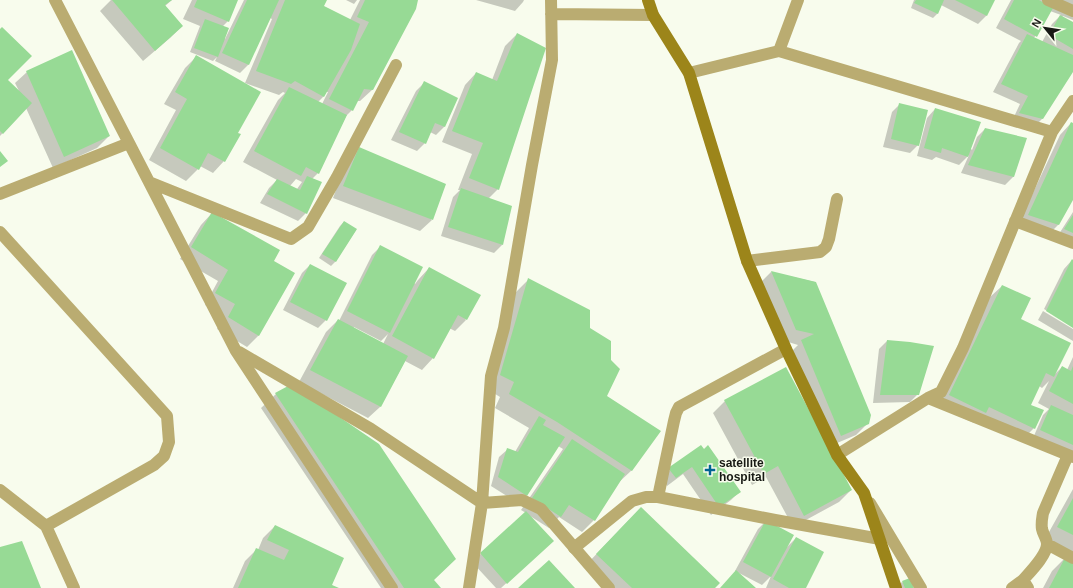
<svg xmlns="http://www.w3.org/2000/svg" width="1073" height="588" font-family="Helvetica,sans-serif">
  <style>
    .shadow { fill: #0003; fill-rule: evenodd }
    .building { fill: #97da95 }
    .lines { fill: none; stroke-linecap: round; stroke-linejoin: round }
    .lane { stroke: #baac71; stroke-width: 12 }
    .street { stroke: #baac71; stroke-width: 12 }
    .secondary { stroke: #9c851a; stroke-width: 12 }
    .poi-dot { fill: #006493; stroke: #f8fced; stroke-width: 1.5 }
    .labels { text-anchor: middle; dominant-baseline: central; stroke-width: 3; stroke-linejoin: round; paint-order: stroke }
    .poi-label { font-size: 12px; font-weight: bold; fill: #171914; stroke: #f8fced; text-anchor: start }
  </style>
  <rect width="100%" height="100%" fill="#f8fced"/>
  <path class="shadow" d="M111,0H172L165,6L182,26L170,38L143,61L100,11Z
    M192,0H237L228,21L222,27L224,38L225,39L244,0H326L323,6L350,20L360,0H417L372,90L360,101H357L352,110L346,116L318,173L312,179L306,213L298,221L260,203L269,188L277,180L243,162L278,100L285,93L283,92L279,95L245,83L272,19L270,18L248,65L240,73L215,61L217,57L213,61L190,52L200,26L183,19ZM326,92H328L322,104L318,102L323,97ZM296,179L302,182L297,189L290,186Z
    M346,0H357L354,4Z
    M476,0H524L523,2L515,11Z
    M914,0H994L986,16L978,24L941,5L937,14L933,18L911,8Z
    M1011,0H1073V20L1063,16L1062,17L1073,24V70L1042,119L1034,127L1012,121L1020,104L993,92L1019,43L1021,41L996,28ZM1050,11L1061,15L1052,24L1042,42L1034,38Z
    M0,31L7,80L19,91L15,83L27,72L109,136L97,148L53,168L26,108L0,136Z
    M517,34L498,189L488,199L502,245L494,253L441,236L453,197L460,190H458L472,154L442,142L465,85L476,73L492,80L505,46Z
    M196,57L237,133L224,161L213,173L200,166L198,169L186,181L149,160L176,110L164,104L185,68Z
    M424,83L456,98L444,127L436,135L430,132L425,143L417,151L391,140L416,91Z
    M900,104L918,145L910,153L883,147L892,112Z
    M935,109L972,150L977,137L985,129L1014,176L1005,185L961,173L969,155L959,165L936,157L932,160L917,156L927,118Z
    M1071,123L1073,124V198L1058,225L1047,236L1017,227L1060,135Z
    M359,149L432,220L420,231L333,198L347,160Z
    M1073,212V244L1057,237Z
    M212,213L273,262L259,335L247,347L217,329L224,316L205,305L218,281L180,259L201,225Z
    M344,222L356,230L335,262L331,266L319,258L340,226Z
    M381,246L415,284L418,280L429,268L466,320L455,331L449,328L433,358L422,370L405,361L380,407L368,418L299,382L326,332L338,320L339,321L372,255ZM354,327L381,341L388,334L383,344L353,329Z
    M1072,260L1073,261V327L1044,309L1064,269Z
    M310,265L326,320L318,328L283,310L302,273Z
    M771,272L815,282L868,423L856,435L830,446L790,353L798,345L785,341L760,283Z
    M528,280L589,329L605,396L632,470L617,484L594,520L582,532L559,517L549,528L530,516L544,549L501,588H496L472,562L526,513L521,510L563,449L558,446L526,495L518,503L491,486L499,457L508,449L515,452L529,428L495,408L500,397L487,389L514,294Z
    M1002,286L1019,320L1055,374L1062,367L1067,370L1073,357V456L1033,438L1043,415L1049,409L1038,403L1049,381L1042,388L1039,386L1030,405L1034,428L1022,440L978,419L974,423L938,407L990,297Z
    M1043,311L1073,329V341L1038,320Z
    M887,341L918,394L910,402L873,403L879,349Z
    M288,387L433,580L440,588H381L261,408L276,394Z
    M725,401L851,490L839,502L793,527L766,477L752,485L713,413Z
    M701,446L739,492L731,500L711,515L683,474L667,486L661,477Z
    M1073,489V557L1044,541Z
    M629,520L714,588H608L585,566Z
    M766,521L787,547L796,538L804,588H766L771,576L762,585L737,572L754,588H721L737,571H735L758,529Z
    M275,526L331,585L337,588H233L245,561L257,549L258,550L263,538Z
    M1066,557L1073,588H1043L1052,571Z
    M902,582L913,588H899L898,586Z"/>
  <path class="building" d="M112,0H172L165,5L183,26L155,51Z
    M197,0H238L229,22L194,7Z
    M247,0H279L249,65L222,53Z
    M285,0H327L324,6L360,24L351,50L324,97L295,81L291,84L256,71Z
    M365,0H418L416,9L373,90L364,89L353,111L329,99L369,22L357,17Z
    M916,0H944L938,14L914,3Z
    M955,0H995L987,16Z
    M1014,0H1039L1053,8L1037,37L1004,19Z
    M1060,15L1073,22V49L1049,35Z
    M205,19L229,28L218,57L194,48Z
    M2,27L32,56L8,80L32,103L3,134L0,131V29Z
    M517,33L546,48L499,190L469,178L483,143L452,131L476,72L497,81Z
    M1027,34L1073,55V72L1043,119L1019,113L1028,96L1001,84Z
    M72,50L110,136L64,157L26,71Z
    M196,55L261,92L238,133L241,134L225,162L208,153L199,170L160,148L187,99L175,92Z
    M424,81L458,98L445,127L435,123L426,144L399,132Z
    M289,87L347,115L319,174L306,167L301,176L254,151Z
    M899,103L928,110L919,146L891,139Z
    M935,108L981,122L968,157L942,148L941,153L924,148Z
    M1071,122L1073,123V200L1059,225L1028,215Z
    M985,128L1027,138L1014,177L968,165Z
    M359,147L446,184L433,220L343,186Z
    M0,151L8,161L0,167Z
    M307,176L322,182L307,214L267,194L277,179L300,190Z
    M461,188L512,206L503,245L448,227Z
    M212,212L280,250L274,261L295,273L259,336L228,317L235,304L215,293L228,270L191,247Z
    M1073,215V233L1064,229Z
    M344,221L357,229L336,262L322,254Z
    M380,245L423,267L390,333L347,311Z
    M1072,259L1073,260V328L1046,311Z
    M310,264L347,283L327,321L290,302Z
    M429,267L481,295L467,320L458,315L434,359L392,336Z
    M771,271L816,282L871,415L869,424L841,436L801,340L814,334L796,330Z
    M528,278L590,310V328L611,341V360L620,369L607,396L661,431L632,471L557,422L509,394L514,382L500,375Z
    M1002,285L1031,298L1021,319L1071,343L1054,377L1046,373L1031,405L1044,410L1035,429L989,407L986,413L949,395Z
    M338,319L408,356L381,407L310,370Z
    M887,340L910,342L934,346L919,395H880Z
    M1062,366L1071,371L1073,366V404L1049,391Z
    M786,367L852,490L804,516L778,466L764,474L724,400Z
    M288,386L319,403L379,444L456,559L434,580L441,588H404L275,393Z
    M1051,405L1073,415V445L1040,430Z
    M539,416L546,420L543,425L565,437L527,496L498,477L507,448L518,452Z
    M572,439L625,474L595,521L569,505L561,517L532,498Z
    M701,445L704,449L708,445L741,492L719,507L692,467L676,478L668,468Z
    M1073,498V535L1057,527Z
    M641,507L720,583L715,588H632L596,554Z
    M526,511L554,541L507,584L480,553Z
    M766,520L794,535L771,577L743,562Z
    M275,525L344,558L332,585L339,588H238L256,548L284,560L289,550L267,540Z
    M796,537L824,552L806,588H789L773,579Z
    M22,541L41,588H0V547Z
    M1066,556L1073,560V588H1049Z
    M549,560L575,588H518Z
    M736,570L756,588H720Z
    M910,578L914,588H905L902,581Z"/>
  <g class="lines">
    <path class="lane" d="M658,497L674,421L676,413L679,407L786,349
      M574,548L632,501L646,497H658L775,520L880,539"/>
    <path class="street" d="M55,0L129,143
      M1048,0L1073,11
      M551,14L653,15
      M779,51L798,0
      M689,73L779,51L1052,132
      M149,182L291,239L308,227L337,177L396,65
      M0,194L129,143L236,351L392,588
      M1015,221L1073,243
      M0,232L167,416L169,442L164,456L154,465L46,526
      M747,261L820,252L826,247L829,239L837,199
      M239,352L371,429L482,503L522,500L541,509L609,588
      M928,398L1073,457
      M837,455L928,398L941,392L963,348L1052,132L1073,101
      M0,490L46,526L74,588
      M870,503L921,588
      M1047,544L1073,558
      M1023,580C1030,572 1047,555 1047,544C1047,539 1043,534 1042,529C1041,523 1042,519 1043,513L1068,455
      M469,588L482,503L491,376L504,328L532,165L552,60L551,0
      M1012,588L1023,580L1028,588"/>
    <path class="secondary" d="M648,0L653,15L689,73L747,261L786,349L837,455L864,493L896,588"/>
  </g>
  <path class="poi-dot" d="M708 464h4v4h4v4h-4v4h-4v-4h-4v-4h4z"/>
  <g class="labels">
    <g class="poi-label">
      <text x="719" y="463">satellite<tspan x="719" dy="14">hospital</tspan></text>
    </g>
  </g>
  <g transform="translate(1045 28) rotate(300)" stroke="#f8fced" stroke-width="3" paint-order="stroke">
  <path d="M0-3L7 15L0 10L-7 15Z" fill="#171914"/>
  <text y="-6" font-size="11" font-weight="bold" text-anchor="middle" fill="#171914">N</text>
  </g>
</svg>
